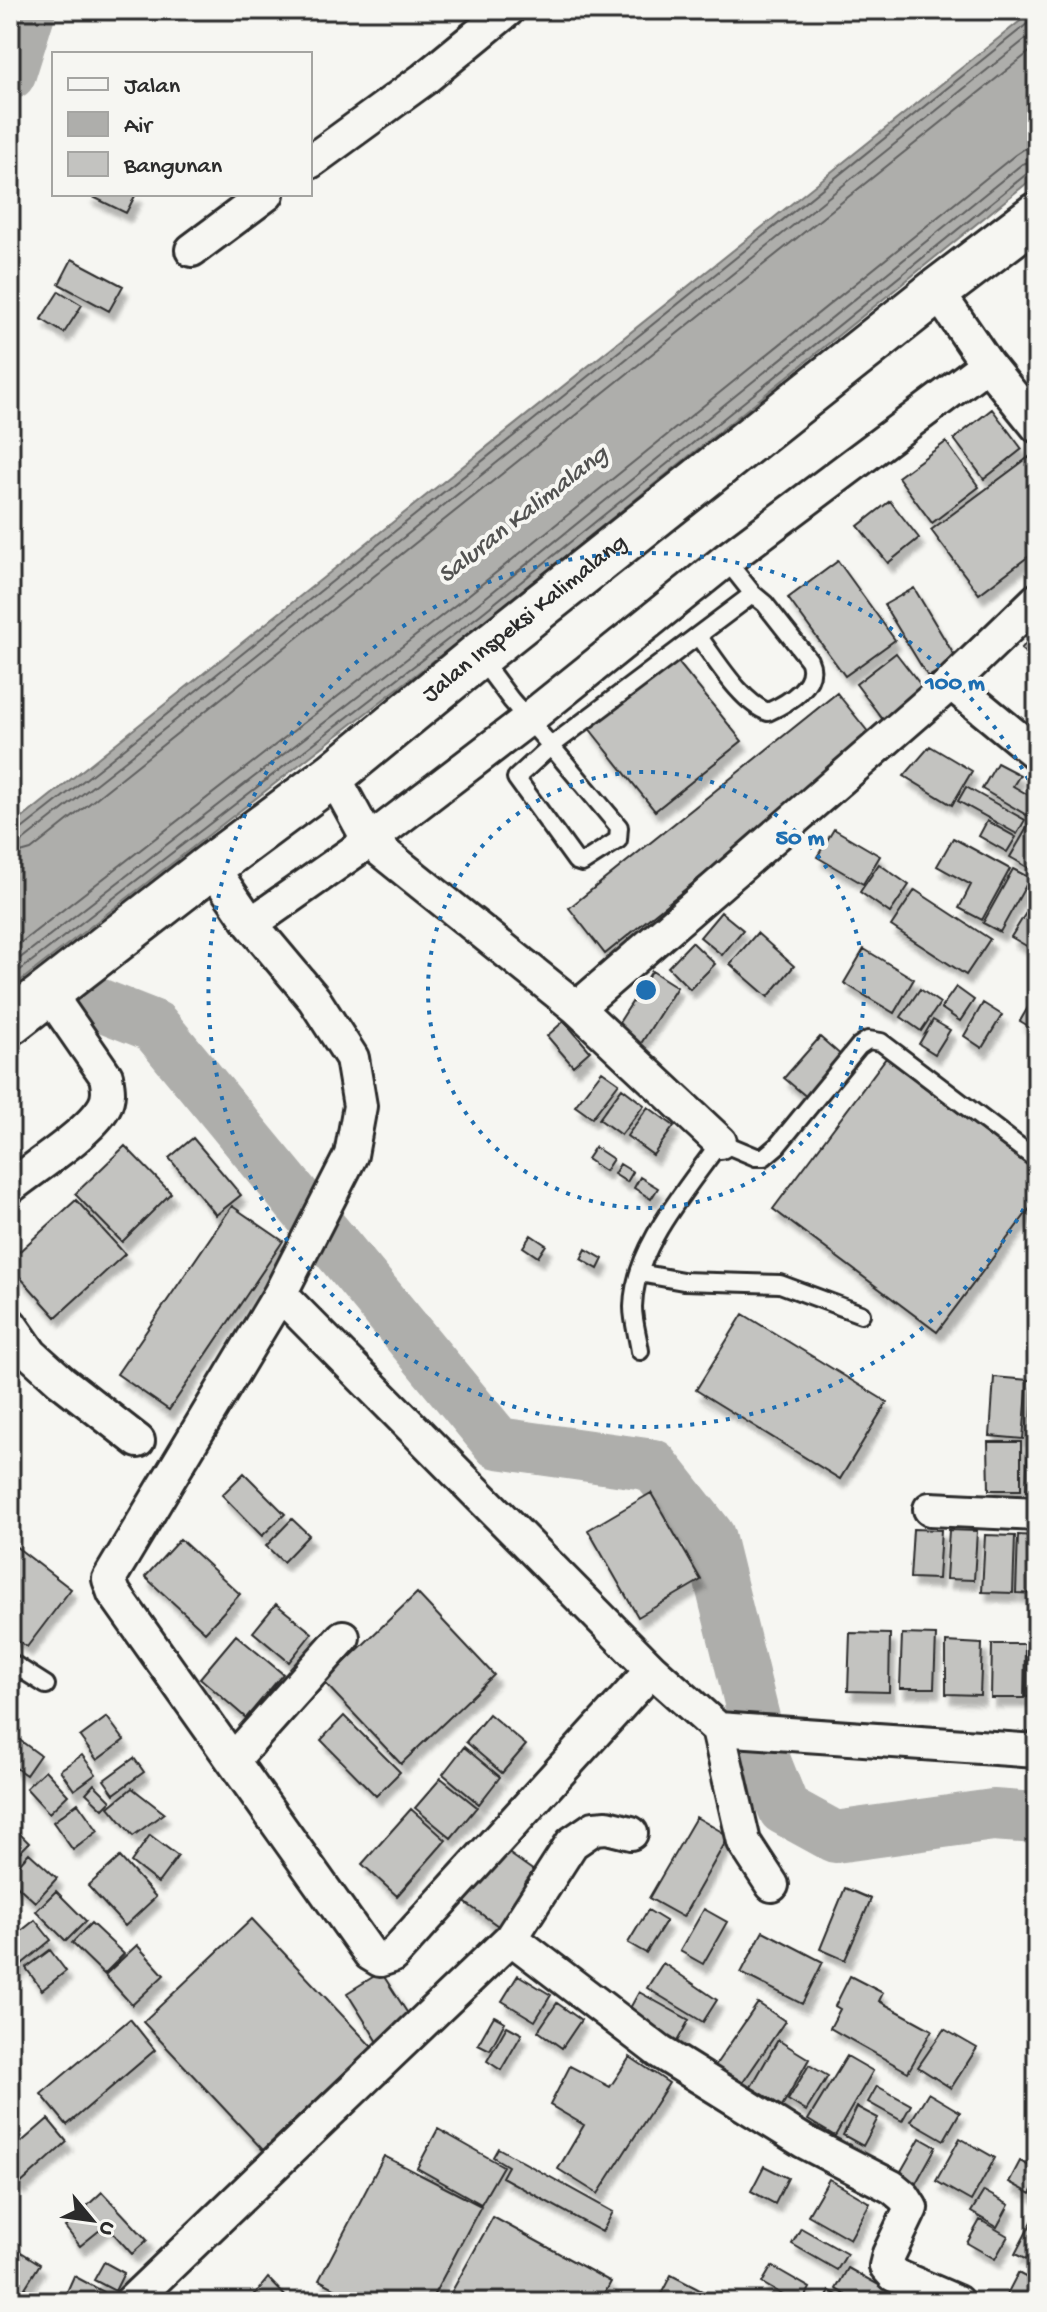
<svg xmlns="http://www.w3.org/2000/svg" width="1047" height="2312" font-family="'Gochi Hand',sans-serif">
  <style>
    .water { fill: #aeaeab; stroke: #7a7a78; stroke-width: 2 }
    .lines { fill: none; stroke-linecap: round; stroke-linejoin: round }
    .shore { stroke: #5f5f5e; stroke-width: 2 }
    .river { stroke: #aeaeab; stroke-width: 52 }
    .building { fill: #c3c3c0; stroke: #2b2b2b; stroke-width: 2; filter: url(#shadow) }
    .lane-casing { stroke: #2b2b2b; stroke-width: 22 }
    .street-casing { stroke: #2b2b2b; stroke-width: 38 }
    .primary-casing { stroke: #2b2b2b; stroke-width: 50 }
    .lane { stroke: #f6f6f2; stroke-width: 16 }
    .street { stroke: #f6f6f2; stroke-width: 32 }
    .primary { stroke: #f6f6f2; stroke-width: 44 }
    .ring { fill: none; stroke: #1f6fb2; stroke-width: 4; stroke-dasharray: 4 8 }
    .labels { text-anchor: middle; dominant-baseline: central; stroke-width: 8; stroke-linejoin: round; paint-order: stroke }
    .street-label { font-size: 24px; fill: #2b2b2b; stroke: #f6f6f2 }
    .water-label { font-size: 26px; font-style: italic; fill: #525251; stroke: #f6f6f2 }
    .centre { fill: #1f6fb2; stroke: #f6f6f2; stroke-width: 4 }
    .ring-label { font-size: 24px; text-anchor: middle; font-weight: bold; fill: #1f6fb2; stroke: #f6f6f2; stroke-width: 8; stroke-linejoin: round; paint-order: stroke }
  </style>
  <defs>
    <filter id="shadow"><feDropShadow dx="5" dy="9" stdDeviation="2" flood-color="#0004"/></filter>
  </defs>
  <rect width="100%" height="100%" fill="#f6f6f2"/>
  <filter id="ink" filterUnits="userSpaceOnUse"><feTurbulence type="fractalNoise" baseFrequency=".0125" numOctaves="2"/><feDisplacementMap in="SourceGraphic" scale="16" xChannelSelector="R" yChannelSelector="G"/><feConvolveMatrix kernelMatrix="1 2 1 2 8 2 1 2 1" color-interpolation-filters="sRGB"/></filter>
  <g filter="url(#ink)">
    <path class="water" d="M1034,10H1037V175L486,620L10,989V828Z"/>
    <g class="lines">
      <path class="shore" d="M10,834L18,832L111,759L1037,16
        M10,844L24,840L117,767L1037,30
        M10,856L31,850L124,776L1037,46
        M10,951L467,596L1015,155L1024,149L1037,148
        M10,966L475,606L1022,164L1037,160
        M10,978L481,614L1029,172L1037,170"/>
      <path class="river" d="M10,74L30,10
        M93,1002L154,1026L498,1443L653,1465L709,1536L764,1759L784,1809L835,1837L993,1815L1037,1818"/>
    </g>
    <path class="building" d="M87,194H136L126,213Z
      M72,259L123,286L109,311L59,284Z
      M59,291L82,305L64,333L41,319Z
      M992,409L1022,449L984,479L954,439Z
      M946,442L979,487L932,523L898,477Z
      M1029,457L1037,469V550L979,594L931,530Z
      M890,501L919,538L888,563L858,526Z
      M838,561L895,640L845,676L788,598Z
      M914,588L957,660L928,677L884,605Z
      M1037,630V662L1021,649Z
      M896,653L930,697L890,729L856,684Z
      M674,657L742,741L655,811L588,727Z
      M837,693L873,738L605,954L569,908Z
      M930,746L972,771L952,805L904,776Z
      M997,763L1020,775L1013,786L1037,800L1030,817L982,789Z
      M966,787L1025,820L1017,834L958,801Z
      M1037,811V870L1036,872L1010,857Z
      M987,821L1016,837L1007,852L979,836Z
      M834,829L880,856L863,884L817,857Z
      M953,838L1010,869L982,920L959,908L971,885L937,866Z
      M879,864L909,885L890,913L860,892Z
      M1013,869L1030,878L1000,932L983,923Z
      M915,890L990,939L966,975L891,926Z
      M1027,911L1037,917V952L1011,937Z
      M721,912L743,930L722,955L700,937Z
      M757,933L794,966L768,997L730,964Z
      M692,942L715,964L690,989L668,967Z
      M864,949L914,979L894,1013L844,983Z
      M652,971L677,987L640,1045L615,1029Z
      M956,987L974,1000L960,1021L941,1008Z
      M920,989L940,1003L921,1031L901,1017Z
      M1037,992V1031L1020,1021Z
      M983,1003L1002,1015L982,1048L964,1036Z
      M933,1020L950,1030L935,1054L919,1044Z
      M564,1021L590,1051L573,1066L547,1036Z
      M820,1037L843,1057L808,1098L784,1078Z
      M886,1058L1037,1172V1199L937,1332L773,1209Z
      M602,1071L619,1083L592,1118L575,1106Z
      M622,1088L644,1105L621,1135L599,1119Z
      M648,1107L674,1126L653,1155L627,1136Z
      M193,1138L241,1195L216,1215L169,1158Z
      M125,1146L171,1193L122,1242L75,1194Z
      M595,1147L613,1159L605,1171L587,1159Z
      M620,1164L633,1172L627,1182L614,1174Z
      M640,1177L658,1188L651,1199L634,1188Z
      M76,1200L125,1254L56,1317L10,1266V1260Z
      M232,1206L283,1241L169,1410L117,1374Z
      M531,1235L546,1245L538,1257L523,1247Z
      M586,1249L603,1259L598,1269L581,1259Z
      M743,1314L887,1402L840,1479L696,1390Z
      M994,1377L1028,1380L1023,1439L990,1436Z
      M1033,1379L1037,1380V1432H1031Z
      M988,1442H1021V1490H989Z
      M1028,1444H1037V1491H1026Z
      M244,1473L285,1514L262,1536L222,1495Z
      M651,1493L701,1580L638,1617L588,1530Z
      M292,1519L309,1535L283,1562L266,1546Z
      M913,1529L941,1530L938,1579L910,1578Z
      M949,1530L977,1531L974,1580L946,1579Z
      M985,1535L1015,1536L1013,1593L982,1592Z
      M1018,1535L1037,1536V1594L1016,1593Z
      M180,1539L240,1594L205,1632L145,1577Z
      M10,1542L71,1589L27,1647L10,1635Z
      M417,1593L494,1675L401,1764L324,1682Z
      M276,1604L312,1633L289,1662L253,1632Z
      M850,1633L890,1634L889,1692L848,1691Z
      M902,1634L936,1635L934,1688H900Z
      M236,1635L283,1674L246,1718L200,1678Z
      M946,1642L982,1644L980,1695L946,1694Z
      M992,1644H1025L1024,1698H991Z
      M1027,1649H1037V1697H1026Z
      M489,1714L526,1745L502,1773L466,1742Z
      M344,1716L400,1772L376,1796L321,1740Z
      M107,1717L124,1740L97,1760L80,1737Z
      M10,1733L40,1755L26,1775L10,1764Z
      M464,1747L500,1777L479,1804L443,1774Z
      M82,1755L96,1774L74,1790L60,1770Z
      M134,1758L144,1772L114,1794L104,1780Z
      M45,1770L68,1795L49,1813L26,1788Z
      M441,1778L477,1807L451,1838L415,1808Z
      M94,1784L111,1801L103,1809L86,1793Z
      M132,1788L164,1813L133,1836L109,1807Z
      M78,1803L98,1831L73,1850L53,1822Z
      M411,1809L446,1840L397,1896L362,1864Z
      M696,1817L729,1836L683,1917L649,1898Z
      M10,1824L29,1843L10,1862Z
      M150,1835L178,1856L158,1883L131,1862Z
      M500,1847L541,1876L504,1930L463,1901Z
      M29,1853L57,1878L35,1902L10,1879V1874Z
      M120,1857L156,1897L125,1926L88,1886Z
      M845,1888L871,1899L845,1960L820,1949Z
      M56,1891L86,1921L66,1941L36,1911Z
      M704,1909L727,1922L703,1964L680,1951Z
      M648,1910L666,1921L646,1953L628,1943Z
      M252,1919L372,2047L263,2150L143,2022Z
      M35,1920L51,1940L11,1973L10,1940Z
      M91,1923L124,1954L104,1974L72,1943Z
      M763,1931L823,1962L802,2004L741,1973Z
      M137,1945L164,1975L132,2005L105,1975Z
      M50,1950L66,1971L42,1990L26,1968Z
      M663,1963L717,2000L703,2022L647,1988Z
      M381,1972L412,2020L378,2042L347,1993Z
      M518,1975L551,1995L535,2021L502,2001Z
      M850,1976L883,1993L879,2001L932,2030L908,2072L830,2028L840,2009L835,2006Z
      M639,1992L689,2020L675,2045L625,2017Z
      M557,2003L581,2020L562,2048L538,2031Z
      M758,2003L785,2021L737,2091L710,2073Z
      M494,2016L505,2022L490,2050L478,2044Z
      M130,2019L155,2050L67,2125L41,2094Z
      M507,2026L522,2034L501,2070L487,2061Z
      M944,2029L977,2048L951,2088L918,2067Z
      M778,2040L809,2059L782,2106L751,2087Z
      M847,2056L873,2071L835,2136L808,2120Z
      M630,2057L669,2083L598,2194L558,2169L584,2125L550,2105L570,2066L610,2087Z
      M809,2065L828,2076L806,2111L788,2100Z
      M877,2086L911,2105L902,2121L868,2102Z
      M928,2093L960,2112L944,2140L911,2121Z
      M857,2107L878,2118L863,2146L843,2135Z
      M48,2119L67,2142L19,2185L10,2175V2152Z
      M438,2129L503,2166L481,2204L417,2168Z
      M920,2138L936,2147L912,2190L896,2180Z
      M960,2138L995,2158L971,2201L936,2181Z
      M498,2148L613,2212L602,2232L502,2177L508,2166L493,2157Z
      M384,2156L481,2206L430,2302H361L319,2280Z
      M1020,2161L1037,2170V2183L1031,2194L1009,2182Z
      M764,2166L788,2178L775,2204L751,2191Z
      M829,2179L870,2203L850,2239L808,2215Z
      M984,2191L1009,2205L997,2227L971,2212Z
      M102,2192L147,2240L132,2254L106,2225L80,2246L65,2227L89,2209L87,2206Z
      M1037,2212V2265L1015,2254Z
      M493,2217L611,2282L600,2302H446Z
      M980,2220L1008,2236L995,2259L967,2243Z
      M801,2228L847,2254L837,2270L792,2244Z
      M10,2245L40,2264L23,2291L10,2283Z
      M104,2262L124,2273L115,2291L94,2280Z
      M772,2266L810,2288L803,2302H795L762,2283Z
      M848,2268L906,2300L905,2302H858L836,2289Z
      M1018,2273L1037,2283V2302H1013L1005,2298Z
      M671,2275L723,2302H657Z
      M74,2276L104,2292L99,2302H76L65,2296Z
      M268,2278L291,2302H256L252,2298Z
      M830,2291L850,2302H824Z"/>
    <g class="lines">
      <g class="lane-casing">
        <path id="lane" d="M726,560L753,594
          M479,657L511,700L551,746L619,827L618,840L582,863L576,861L516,778L551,746L753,594L765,604L809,660C820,684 788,703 768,712C741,703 715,658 698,636
          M639,1273L683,1281L780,1284L861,1314
          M640,1351C638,1337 633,1321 633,1307C634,1248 687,1189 720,1142L756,1157H764L777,1146L859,1046L868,1040L881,1042L1037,1160
          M10,1662L46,1685"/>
      </g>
      <g class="street-casing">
        <path id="street" d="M310,162L424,79L508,10
          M192,250L267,194
          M937,291L987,364L1037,426
          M1037,600L951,683L1037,754
          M333,775L369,841L577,1008L720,1142
          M211,866L251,924L314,999L352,1058L360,1106L351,1155L280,1294L652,1670L718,1729L1037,1751
          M251,924L369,841L527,720L726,560L987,364
          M577,1008L951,683
          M10,1187C35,1167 89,1133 104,1107C110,1097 108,1087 106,1076L48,992
          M280,1294L109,1579L114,1593L370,1954L380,1960L392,1956L652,1670
          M10,1324L31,1354L61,1381L138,1441
          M930,1509L1037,1514
          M718,1729L744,1842L772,1885
          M233,1760L343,1637
          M511,1938L660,2052L803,2141L892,2187L904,2197L911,2208L889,2254L886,2266L894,2275L957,2302
          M131,2302L511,1938L572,1843L594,1828L607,1827L631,1833"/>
      </g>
      <g class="primary-casing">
        <g id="primary">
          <path id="s1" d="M10,1022L211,866L333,775L478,656L937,291L1037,215"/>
        </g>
      </g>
      <use href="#lane" class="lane"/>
      <use href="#street" class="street"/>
      <use href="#primary" class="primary"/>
    </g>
  </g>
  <g class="ring">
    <circle cx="646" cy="990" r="218"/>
    <path d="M1035 1188A437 437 0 1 1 1035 792"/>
  </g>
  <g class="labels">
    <g class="street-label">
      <text stroke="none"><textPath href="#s1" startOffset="654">Jalan Inspeksi Kalimalang</textPath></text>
    </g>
    <g class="water-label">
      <text transform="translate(524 516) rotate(-38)">Saluran Kalimalang</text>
    </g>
  </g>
  <circle cx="646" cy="990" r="12" class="centre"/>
  <g class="ring-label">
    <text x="955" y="689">100 m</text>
    <text x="800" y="844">50 m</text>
  </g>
  <rect width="1047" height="2312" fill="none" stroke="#f6f6f2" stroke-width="40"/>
  <rect x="20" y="20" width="1007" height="2272" fill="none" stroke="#2b2b2b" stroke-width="3" filter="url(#ink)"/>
  <rect x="52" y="52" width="260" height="144" fill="#f6f6f2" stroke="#a5a5a2" stroke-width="2"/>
  <rect x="68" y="78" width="40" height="12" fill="#f6f6f2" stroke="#a5a5a2" stroke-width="2"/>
  <text x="124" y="92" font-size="24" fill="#2b2b2b">Jalan</text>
  <rect x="68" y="112" width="40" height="24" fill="#aeaeab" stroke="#a5a5a2" stroke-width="2"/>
  <text x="124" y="132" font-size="24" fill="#2b2b2b">Air</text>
  <rect x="68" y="152" width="40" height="24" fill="#c3c3c0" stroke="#a5a5a2" stroke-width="2"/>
  <text x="124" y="172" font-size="24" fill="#2b2b2b">Bangunan</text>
  <g transform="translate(92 2220) rotate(119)" stroke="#f6f6f2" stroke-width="6" paint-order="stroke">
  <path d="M0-6L14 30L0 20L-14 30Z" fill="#2b2b2b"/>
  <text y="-12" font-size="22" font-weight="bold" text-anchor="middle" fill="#2b2b2b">U</text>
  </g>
</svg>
